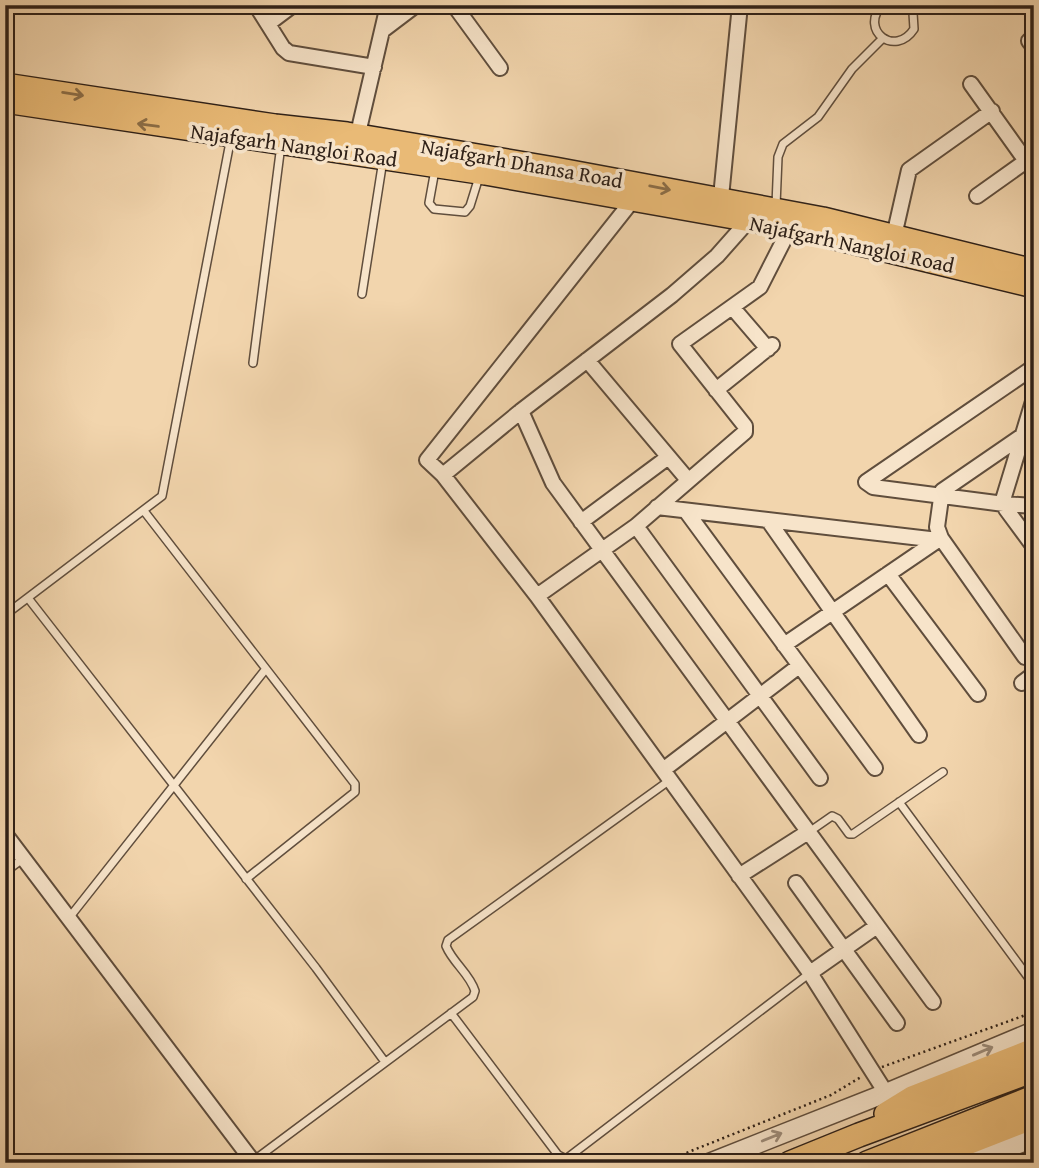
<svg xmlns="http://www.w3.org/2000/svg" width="1039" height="1168" font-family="'Gentium Book Plus',serif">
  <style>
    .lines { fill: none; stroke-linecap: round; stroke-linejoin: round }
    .service-casing { stroke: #604e3d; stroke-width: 10 }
    .minor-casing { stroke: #604e3d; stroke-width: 18 }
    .tertiary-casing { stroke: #604e3d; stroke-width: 21 }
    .primary-casing { stroke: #2f2118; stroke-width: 24 }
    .trunk-casing { stroke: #2f2118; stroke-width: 26 }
    .path { stroke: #2f2118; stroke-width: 2.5; stroke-dasharray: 2 3.5; stroke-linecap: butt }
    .service { stroke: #f7e4ca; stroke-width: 7 }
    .minor { stroke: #f7e4ca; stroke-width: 14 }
    .tertiary { stroke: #f7e4ca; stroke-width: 18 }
    .primary { stroke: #e9ba76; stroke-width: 21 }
    .trunk { stroke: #e9ba76; stroke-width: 23 }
    .oneway { stroke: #8c6e47 }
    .oneway2 { stroke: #9d8c7a }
    .labels { text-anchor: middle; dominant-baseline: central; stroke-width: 7; stroke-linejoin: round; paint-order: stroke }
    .street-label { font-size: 21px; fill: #2f2118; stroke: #f7e4ca }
  </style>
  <rect width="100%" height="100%" fill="#f2d5ad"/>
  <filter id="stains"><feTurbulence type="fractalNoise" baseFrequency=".00286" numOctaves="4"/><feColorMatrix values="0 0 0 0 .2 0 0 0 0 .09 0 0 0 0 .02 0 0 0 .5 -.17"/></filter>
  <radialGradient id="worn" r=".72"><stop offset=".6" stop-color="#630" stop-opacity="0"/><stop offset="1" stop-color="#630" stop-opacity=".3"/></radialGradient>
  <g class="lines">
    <g class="service-casing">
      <path id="service" d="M882,5C859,30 895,58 914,29L913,13L907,5
        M435,170L429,203L434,209L465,212L470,206L479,177
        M776,205L778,157L783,144L818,117L852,69L883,38
        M362,294L383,160
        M253,363L281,145
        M144,511L355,784V792L246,879
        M28,598L316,968L385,1062
        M5,615L162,496L231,137
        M899,802L1028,977
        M809,832L832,816L838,819L849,834H853L943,772
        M5,872L24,858
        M69,918L265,670
        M5,986L7,984
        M451,1013L558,1155L566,1159L810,973
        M253,1161L473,997L475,991C470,974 453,963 446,946L448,940L670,780"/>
    </g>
    <g class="minor-casing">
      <path id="minor" d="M256,5L283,48L289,53L374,67
        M454,5L500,68
        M269,23L293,5
        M383,30L416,5
        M1029,41L1034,47
        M971,84L1021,154L1034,161
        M356,142L388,5
        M977,196L1029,159
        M720,207L740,5
        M749,216L748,221L717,256L672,295L521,411L443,475L537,596L810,973L886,1093
        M894,236L909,170L992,111
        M732,307L768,349
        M587,360L688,480
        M1034,367L866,482L873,487L1004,504L1034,506
        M716,390L772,345
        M1034,398L1003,500L1006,509L1034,547
        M521,411L553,483L933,1002
        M1022,436L942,491L937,527L941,538L1025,657
        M443,475L427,460L632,201
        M657,507L938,540
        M686,511L875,768
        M768,520L919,735
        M581,522L667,458
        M636,526L820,778
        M888,574L978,694
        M537,596L636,526L745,432V426L680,344L760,287L790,228
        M784,645L941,538
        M1022,683L1034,674
        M663,770L799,666
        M5,834L254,1163
        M739,876L808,832
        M796,883L897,1023
        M810,973L877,926"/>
    </g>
    <g class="tertiary-casing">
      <path id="tertiary" d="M709,1163L886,1093L1034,1031
        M968,1163L1034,1138"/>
    </g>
    <g class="primary-casing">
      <path id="primary" d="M5,84L275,125L347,133L555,168L823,218L1034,270
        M5,102L485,174L790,228L1034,287"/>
    </g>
    <g class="trunk-casing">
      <path id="trunk" d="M886,1114L912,1098L1034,1050
        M922,1152L962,1145L1034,1117
        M790,1163L859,1135L1034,1070
        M867,1163L1034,1097"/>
    </g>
    <path class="path" d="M882,1067L1034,1012
      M661,1163L831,1095L861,1077
      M1019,1163L1034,1158"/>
    <use href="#service" class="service"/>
    <use href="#minor" class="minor"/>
    <use href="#tertiary" class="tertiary"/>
    <use href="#primary" class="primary"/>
    <use href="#trunk" class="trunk"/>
  </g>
  <defs><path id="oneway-shaft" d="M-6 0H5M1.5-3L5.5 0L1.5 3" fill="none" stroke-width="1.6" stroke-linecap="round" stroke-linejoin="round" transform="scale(1.75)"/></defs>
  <g class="oneway">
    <use href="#oneway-shaft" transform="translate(73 94) rotate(9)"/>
    <use href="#oneway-shaft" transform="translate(148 125) rotate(-172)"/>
    <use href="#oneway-shaft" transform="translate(660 188) rotate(11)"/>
  </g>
  <g class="oneway2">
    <use href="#oneway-shaft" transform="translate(983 1051) rotate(-23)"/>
    <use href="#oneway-shaft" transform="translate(772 1137) rotate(-22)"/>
  </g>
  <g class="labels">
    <g class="street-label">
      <text transform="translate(294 145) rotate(8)">Najafgarh Nangloi Road</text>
      <text transform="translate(522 163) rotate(10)">Najafgarh Dhansa Road</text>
      <text transform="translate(852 244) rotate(12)">Najafgarh Nangloi Road</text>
    </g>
  </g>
  <rect width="1039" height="1168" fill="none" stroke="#f2d5ad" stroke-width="28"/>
  <rect x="7" y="7" width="1025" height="1154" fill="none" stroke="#2f2118" stroke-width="3.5"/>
  <rect x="14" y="14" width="1011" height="1140" fill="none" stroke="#2f2118" stroke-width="2"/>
  <rect width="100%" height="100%" filter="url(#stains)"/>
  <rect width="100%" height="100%" fill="url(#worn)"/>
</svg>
